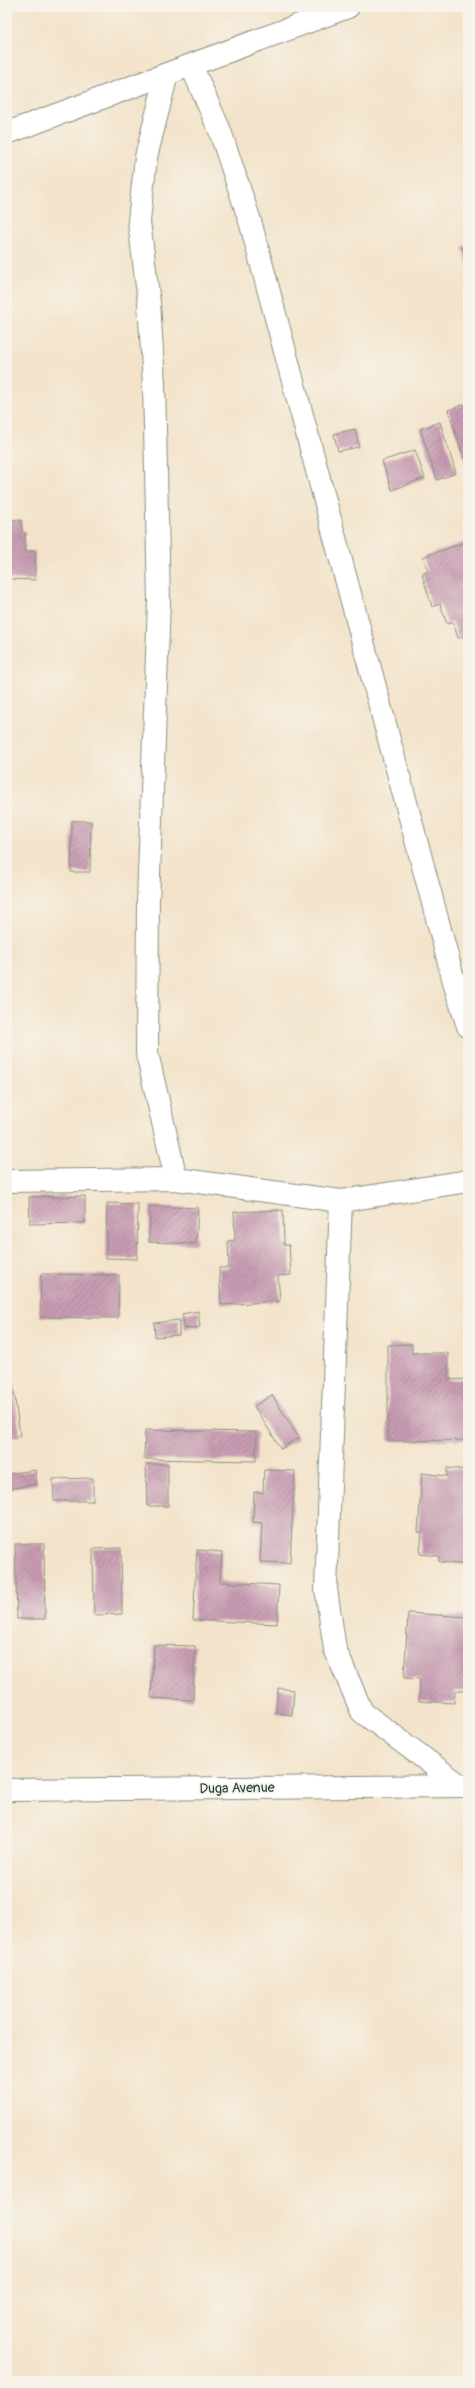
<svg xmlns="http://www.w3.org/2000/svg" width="475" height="2388" font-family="Pangolin,sans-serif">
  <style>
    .building { fill: url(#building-hatch) }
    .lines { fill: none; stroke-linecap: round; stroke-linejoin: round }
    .street-casing { stroke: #89907f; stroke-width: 24 }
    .street { stroke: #fff; stroke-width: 22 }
    .labels { text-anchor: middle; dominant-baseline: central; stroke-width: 3.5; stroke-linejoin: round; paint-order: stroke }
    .street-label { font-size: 14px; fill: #1f3d34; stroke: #f7f3e8 }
  </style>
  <defs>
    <pattern id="building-hatch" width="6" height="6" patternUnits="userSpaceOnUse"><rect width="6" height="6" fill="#c89bb2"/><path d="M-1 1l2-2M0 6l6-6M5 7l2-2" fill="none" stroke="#a28092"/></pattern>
  </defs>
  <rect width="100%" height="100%" fill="#f7f3e8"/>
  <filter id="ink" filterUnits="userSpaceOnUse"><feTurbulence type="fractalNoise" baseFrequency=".025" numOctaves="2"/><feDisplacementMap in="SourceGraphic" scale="8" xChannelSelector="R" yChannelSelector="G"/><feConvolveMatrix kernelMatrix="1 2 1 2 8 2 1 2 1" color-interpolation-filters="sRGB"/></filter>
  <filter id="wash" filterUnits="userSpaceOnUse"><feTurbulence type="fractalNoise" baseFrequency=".012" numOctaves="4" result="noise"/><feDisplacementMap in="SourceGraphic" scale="16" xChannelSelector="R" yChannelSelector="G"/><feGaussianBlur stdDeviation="0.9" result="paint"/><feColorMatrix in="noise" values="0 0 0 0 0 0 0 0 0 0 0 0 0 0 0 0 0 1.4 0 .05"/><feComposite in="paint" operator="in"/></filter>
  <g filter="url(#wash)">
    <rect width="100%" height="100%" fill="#f3e3ca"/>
    <g id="blocks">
      <path class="building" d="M468,245V265L462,247Z
        M468,403V463L466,464L448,410Z
        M440,422L456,473L437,480L420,429Z
        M355,429L359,447L338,451L334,434Z
        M415,450L425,478L392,490L382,461Z
        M7,520H21L22,532H25V551H35V580L7,579Z
        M468,541V635L458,638L453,622L447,624L440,604L432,607L422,574L428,571L423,557Z
        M72,821H91L90,872H71Z
        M85,1196V1223L30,1224L29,1197Z
        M107,1203L138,1204L137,1259L106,1258Z
        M150,1206L198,1208L196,1244L149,1242Z
        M283,1210L284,1245H289L291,1275L278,1276L280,1301L221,1305L219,1268H229L228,1241L235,1240L234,1212Z
        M41,1274L119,1275L118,1318L40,1317Z
        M198,1311L200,1327L185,1329L182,1314Z
        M179,1320V1335L155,1337L154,1323Z
        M412,1344V1353H448V1380L468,1379V1440L388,1441V1345Z
        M12,1377L20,1436L7,1438V1378Z
        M272,1395L299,1438L281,1449L254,1406Z
        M145,1430L257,1432L256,1461L144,1459Z
        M146,1464H168V1506H147Z
        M447,1468L468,1470V1565L439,1562V1556L420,1554L422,1533L418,1532L422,1473L447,1476Z
        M35,1470L37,1484L7,1489V1474Z
        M264,1470L295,1471L290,1563L260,1562L262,1523L253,1522L254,1492L263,1493Z
        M93,1478V1501H54L53,1479Z
        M15,1544H44L45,1619H17Z
        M121,1548L122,1614L94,1615L93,1549Z
        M197,1550L222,1552L220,1582L279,1585L277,1624L193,1620Z
        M408,1613L468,1617V1691H455L454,1703L419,1701L420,1679L404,1678Z
        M154,1645L195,1646L193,1700L151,1698Z
        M278,1688L294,1690L292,1715L276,1713Z"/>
    </g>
  </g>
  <g filter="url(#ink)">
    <use href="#blocks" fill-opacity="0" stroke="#89907f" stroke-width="1"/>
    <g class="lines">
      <g class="street-casing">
        <path id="street" d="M191,65L220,131L250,221L456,989L468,1026
          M167,74L146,157L139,221L149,303L154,384L159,601L148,902L147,1053L176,1179
          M7,133L348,7
          M7,1181L176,1179L341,1201L468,1181
          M341,1201L326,1589L335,1649L362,1712L461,1786
          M7,1790L465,1786"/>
      </g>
      <use href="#street" class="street"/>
    </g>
  </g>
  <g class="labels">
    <g class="street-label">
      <text transform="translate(237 1788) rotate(-1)">Duga Avenue</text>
    </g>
  </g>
  <rect width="475" height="2388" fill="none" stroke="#f7f3e8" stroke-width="24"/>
</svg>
